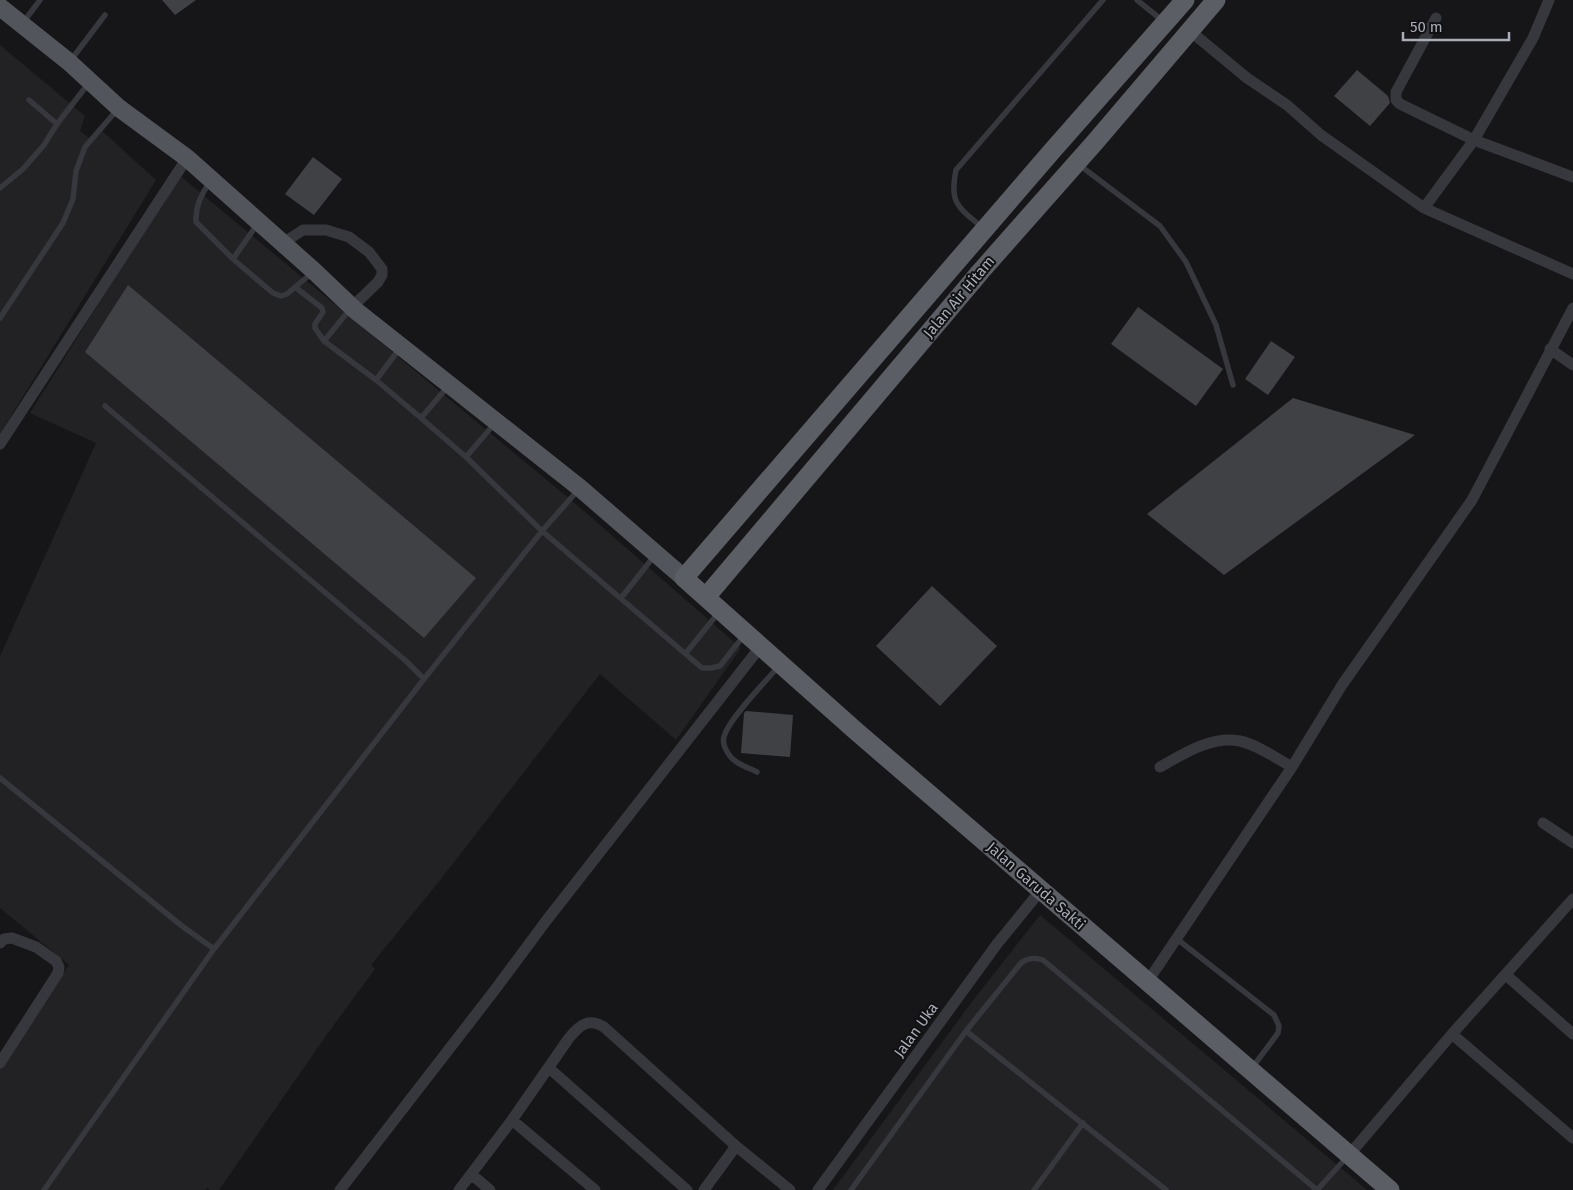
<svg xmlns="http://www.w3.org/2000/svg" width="1573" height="1190" font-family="'Fira Sans',sans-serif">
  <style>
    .built { fill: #222225 }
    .building { fill: #404145 }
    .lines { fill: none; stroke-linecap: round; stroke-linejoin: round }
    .service { stroke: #37383d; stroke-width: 5.5 }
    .minor { stroke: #37383d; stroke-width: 11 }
    .primary { stroke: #53555c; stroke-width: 18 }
    .trunk { stroke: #5b5e65; stroke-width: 19 }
    .labels { text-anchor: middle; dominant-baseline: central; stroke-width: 4; stroke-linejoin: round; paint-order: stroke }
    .street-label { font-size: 15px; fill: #a8adb8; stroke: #111113 }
  </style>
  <rect width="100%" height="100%" fill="#161618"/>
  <path class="built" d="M0,45L85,116L80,131L89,138L99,128L156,180L0,434Z
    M179,175L577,505L741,648L676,740L600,674L441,879L371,965L375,969L328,1033L219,1190H210L207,1188L205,1190H0V1066L69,965L0,908V656L96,443L30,413Z
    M1040,915L1367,1190H833L974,999Z"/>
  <path class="building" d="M162,0H196L175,15Z
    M1357,70L1388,96L1390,103L1370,126L1334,96Z
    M313,157L342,179L314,215L285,194Z
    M128,285L476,578L424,638L85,352Z
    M1138,307L1223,369L1196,406L1111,344Z
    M1271,341L1295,357L1268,395L1245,379Z
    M1293,398L1415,435L1224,575L1147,514Z
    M932,586L997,646L940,706L876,646Z
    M746,711L793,715L790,757L741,753L744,713Z"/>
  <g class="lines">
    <path class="service" d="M1137,0L1163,21
      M22,24L40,0
      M71,60L105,15
      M29,100L57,124
      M1078,164L1160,226L1186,262L1216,325L1233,385
      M210,182C201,194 195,207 196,222L233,259
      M0,188L23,169L44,145L57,124L88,84
      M258,223L233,259L273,293L281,296L287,294L313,272
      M982,227C958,208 949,202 956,170L1103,0
      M295,287L322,308L323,312L315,324V328L324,341L376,380L421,418L466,457L542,531L702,668H711L720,666L745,634
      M0,318L63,223L73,199L76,171L85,147L117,110
      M324,341L351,308
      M376,380L400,348
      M105,406L406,661L424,679L542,531L579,489
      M421,418L449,385
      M466,457L495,423
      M621,598L655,555
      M686,653L719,612
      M757,772C747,767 733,763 728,753C724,747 722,740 725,734C731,717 766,681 779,666
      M0,778L182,926L214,949L424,679
      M1177,939L1274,1015L1279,1026L1278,1033L1252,1068
      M966,1031L1166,1190
      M44,1190L214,949
      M851,1190L966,1031L1021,963C1028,958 1034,957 1043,960L1317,1190
      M1034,1190L1083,1123
      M1317,1190L1347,1157"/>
    <path class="minor" d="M1436,18L1396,92V100L1400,104L1474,140L1533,38L1549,0
      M1189,30L1247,78L1287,105L1321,135L1424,208L1474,140L1573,177
      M1424,208L1573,274
      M283,243L303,230H326L349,237L369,252L382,269V275L378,282L352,307
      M1550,349L1573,365
      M0,444L187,158
      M1160,767C1183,754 1212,735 1240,741C1258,745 1276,758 1292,767
      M1543,823L1573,843
      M0,943L4,939L12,938L36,947L56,961L59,967L58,973L0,1063
      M1506,975L1573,1034
      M1148,981L1292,767L1342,685L1472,500L1573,308
      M1452,1034L1573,1138
      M549,1068L687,1190
      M512,1120L595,1190
      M1349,1155L1452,1034L1573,899
      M471,1174L490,1190
      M340,1190L494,991L546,921L761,646
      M459,1190L512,1120L569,1038C579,1026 588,1017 604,1027L736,1146L790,1190
      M704,1190L736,1146
      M818,1190L997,944L1041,890"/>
    <path class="primary" d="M0,7L69,62L119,108L187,158L314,271L355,310L580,488L684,578"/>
    <path class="trunk" d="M1185,0L1052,151L684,578L857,732L1390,1190
      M706,597L981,271L1096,141L1216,0"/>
  </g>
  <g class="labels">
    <g class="street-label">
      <text transform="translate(959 297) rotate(-50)">Jalan Air Hitam</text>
      <text transform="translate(1036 886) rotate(41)">Jalan Garuda Sakti</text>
      <text transform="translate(916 1030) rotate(-54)">Jalan Uka</text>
    </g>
  </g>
  <path d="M1403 32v8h106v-8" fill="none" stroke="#a8adb8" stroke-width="2.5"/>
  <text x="1410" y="32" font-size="15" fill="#a8adb8" stroke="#111113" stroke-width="4" paint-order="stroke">50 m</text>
</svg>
